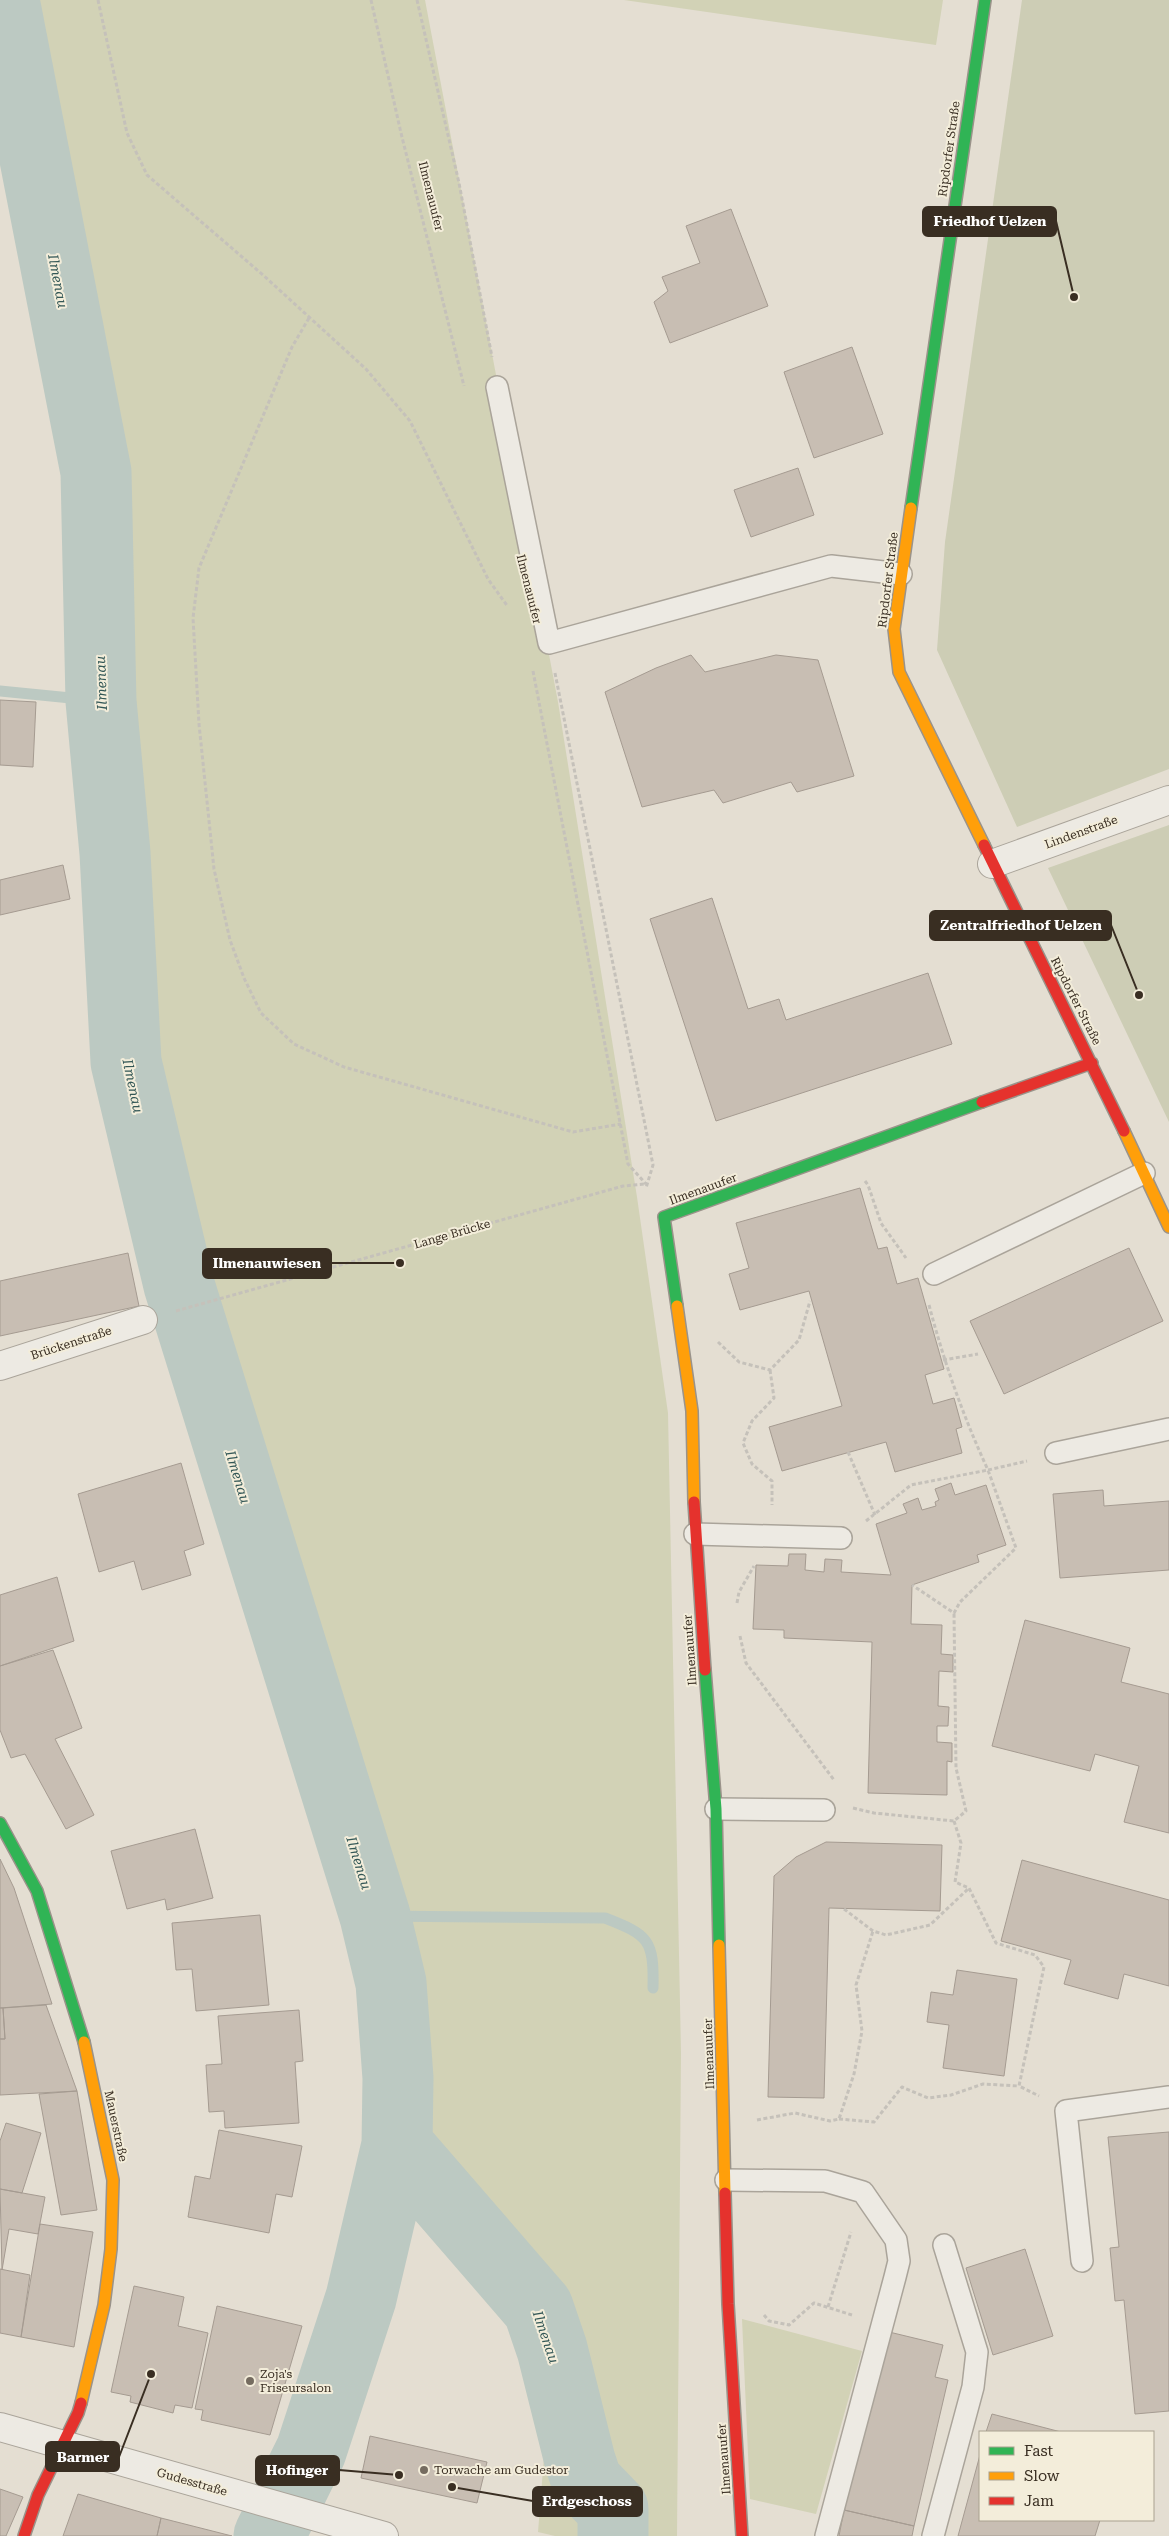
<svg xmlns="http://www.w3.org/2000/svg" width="1169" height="2536" font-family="'Roboto Serif',serif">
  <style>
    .green { fill: #d2d2b6 }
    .cemetery { fill: #cdcdb5 }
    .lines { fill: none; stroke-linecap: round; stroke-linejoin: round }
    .stream { stroke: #bcc9c2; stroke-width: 11 }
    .river { stroke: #bcc9c2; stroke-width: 71 }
    .building { fill: #c8beb3; stroke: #a59b91 }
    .lane-casing { stroke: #aaa49a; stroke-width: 24 }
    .street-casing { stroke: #aaa49a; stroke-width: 30 }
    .fast-casing { stroke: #9a938a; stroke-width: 14 }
    .slow-casing { stroke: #9a938a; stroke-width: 14 }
    .jam-casing { stroke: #9a938a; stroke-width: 14 }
    .path { stroke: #c5c1ba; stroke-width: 3; stroke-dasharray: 4 2.5; stroke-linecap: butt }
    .lane { stroke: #edeae3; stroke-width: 21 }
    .street { stroke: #edeae3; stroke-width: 28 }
    .fast { stroke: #30b455; stroke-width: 11 }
    .slow { stroke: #ff9f0a; stroke-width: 11 }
    .jam { stroke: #e5322d; stroke-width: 11 }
    .poi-dot { fill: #756c60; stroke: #f3edda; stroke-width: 2 }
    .labels { text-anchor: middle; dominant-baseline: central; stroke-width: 4; stroke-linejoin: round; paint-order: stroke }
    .street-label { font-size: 12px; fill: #392e22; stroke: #f3edda }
    .poi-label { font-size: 12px; fill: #392e22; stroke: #f3edda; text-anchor: start }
    .water-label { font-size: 14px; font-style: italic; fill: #335756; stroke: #f3edda }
    .leader { fill: none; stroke: #392e22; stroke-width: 2 }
    .callout-dot { fill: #392e22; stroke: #f3edda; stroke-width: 2 }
    .callout { fill: #392e22; stroke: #392e22; stroke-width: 2 }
    .callout-label { font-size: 14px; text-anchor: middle; font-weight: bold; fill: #fff }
  </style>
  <rect width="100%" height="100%" fill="#e4ded2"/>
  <path class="green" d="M4,0H425L558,702L637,1197L668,1413L681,2053L677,2536H555L538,2532L549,2394L518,2308L374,2148L355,1947L166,1329L109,1032L115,853L101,701L94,465Z
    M624,0H943L936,45Z
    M742,2319L862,2351L816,2514L750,2499Z"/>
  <path class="cemetery" d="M1022,0H1169V769L1017,827L937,650L945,542Z
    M1169,825V1122L1048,868Z"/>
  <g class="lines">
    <path class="stream" d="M0,691L101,701
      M375,1916L605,1918C649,1935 654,1940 653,1988"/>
    <path class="river" d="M4,0L96,472L101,701L115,853L126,1062L179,1285L375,1916L391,1983L398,2078L397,2145L361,2298L311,2451L269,2536
      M397,2145L538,2308L552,2349L580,2461L587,2482L613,2509V2536"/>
  </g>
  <path class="building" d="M731,209L768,306L670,343L654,302L668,291L662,277L700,263L686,226Z
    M852,347L883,434L814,458L784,372Z
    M798,468L814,515L751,537L734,490Z
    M691,655L705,672L776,655L818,660L854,776L797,792L791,782L723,803L714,790L642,807L605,692L656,668Z
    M0,700L36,702L33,767L0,765Z
    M63,865L70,899L0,915V880Z
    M712,898L748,1009L779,999L786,1020L928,973L952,1044L716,1121L650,919Z
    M860,1188L878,1249L887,1247L897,1284L918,1278L944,1369L925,1375L933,1404L954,1398L962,1427L956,1429L962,1453L895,1472L886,1442L782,1471L769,1427L842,1406L809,1291L740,1310L729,1274L749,1268L736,1223Z
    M1129,1248L1163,1321L1004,1394L970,1321Z
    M128,1253L139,1306L0,1336V1281Z
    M181,1463L204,1544L184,1551L191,1575L142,1590L134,1561L99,1572L78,1494Z
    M951,1483L955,1495L986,1485L1006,1545L977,1555L979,1562L912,1585L911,1624L942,1625L941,1654L953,1655V1672L939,1671L938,1706L949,1707L948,1726H937V1742L952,1743V1762L947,1761V1795L868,1793L872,1642L784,1638V1630L753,1629L756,1565L788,1566L789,1554H806L805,1570L824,1572L825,1559L842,1560L841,1572L891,1575L876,1524L907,1513L903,1504L918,1498L922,1510L936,1506L935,1502L939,1500L935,1489Z
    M1103,1490L1104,1506L1169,1501V1570L1060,1578L1053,1494Z
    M57,1577L74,1641L0,1666V1595Z
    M1025,1620L1130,1648L1121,1682L1169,1694V1833L1124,1822L1139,1766L1095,1754L1090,1771L992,1746Z
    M53,1650L82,1728L55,1739L94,1815L66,1829L25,1754L11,1758L0,1730V1666Z
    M195,1829L213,1898L167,1910L165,1899L127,1909L111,1851Z
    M826,1842L942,1845L940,1911L829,1908L824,2098L768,2097L774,1876L796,1857Z
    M0,1859L14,1888L52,2004L0,2008Z
    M1022,1860L1169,1900V1986L1124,1974L1118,1999L1064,1984L1071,1960L1001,1941Z
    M260,1915L269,2005L196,2011L192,1969L176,1970L172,1923Z
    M957,1970L1017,1979L1004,2076L943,2068L949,2025L927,2022L931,1992L953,1995Z
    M46,2005L77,2091L0,2095V2039H5L3,2008Z
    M0,2008H3L5,2039H0Z
    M299,2010L303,2061L295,2062L299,2123L225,2128L224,2111L209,2112L206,2065L222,2064L218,2016Z
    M77,2091L97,2210L61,2215L39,2094Z
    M6,2123L41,2133L22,2193L0,2189V2141Z
    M219,2130L302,2146L292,2197L276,2194L269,2233L188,2217L195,2176L210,2179Z
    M1169,2132V2411L1135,2414L1124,2300L1115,2301L1110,2248L1119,2247L1108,2137Z
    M0,2189L45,2197L38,2234L9,2229L2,2270Z
    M40,2224L93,2232L74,2347L21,2337Z
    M1025,2249L1053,2336L993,2355L966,2268Z
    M0,2269L30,2275L21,2337L0,2333Z
    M134,2286L184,2297L178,2326L208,2333L192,2408L175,2405L173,2413L130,2402L131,2396L111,2392Z
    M217,2306L302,2326L270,2435L201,2420L203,2410L195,2409Z
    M885,2331L943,2345L935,2377L948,2380L914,2526L844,2510Z
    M992,2414L1061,2432H986Z
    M370,2436L487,2462L477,2503L361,2478Z
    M980,2455V2520H1100L1095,2536H958Z
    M0,2489L23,2497L6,2536H0Z
    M78,2494L161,2518L157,2536H63Z
    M844,2510L914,2526L912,2536H839Z
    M161,2518L232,2536H157Z"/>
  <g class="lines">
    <g class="lane-casing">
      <path id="lane" d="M497,387L549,643L831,566L901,574
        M934,1274L1144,1173
        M1056,1453L1169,1429
        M695,1534L841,1538
        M716,1809L824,1810
        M726,2180L825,2181L863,2192L896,2240L899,2261L895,2277L826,2536
        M1082,2261L1066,2111L1169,2097
        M933,2536L973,2387L977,2352L944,2245"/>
    </g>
    <g class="street-casing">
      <path id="street" d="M992,864L1169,800
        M0,1366L143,1320
        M0,2427L384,2536"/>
    </g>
    <g class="fast-casing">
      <path id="fast" d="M911,508L985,0
        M677,1306L664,1217L982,1102
        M705,1670L716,1809L719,1945
        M0,1823L37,1891L84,2042"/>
    </g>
    <g class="slow-casing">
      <path id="slow" d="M911,508L894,629L899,672L984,845
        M1124,1131L1169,1227
        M677,1306L692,1411L694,1502
        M719,1945L725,2193
        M81,2403L104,2305L111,2249L113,2180L84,2042"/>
    </g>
    <g class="jam-casing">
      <path id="jam" d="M984,845L1124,1131
        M982,1102L1092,1063
        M694,1502L705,1670
        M725,2193L728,2304L742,2536
        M24,2536L38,2495L78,2413L81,2403"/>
    </g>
    <path class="path" d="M98,0L127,133L147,175L263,275L366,369L410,421L488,579L508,607
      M371,0L401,133L464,386
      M417,0L459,183L492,357
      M309,318L292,347L199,568L193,618L199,724L214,869L230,940L244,978L261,1013L294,1044L344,1067L573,1132L621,1124
      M533,671L628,1164L646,1184
      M555,673L653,1165L646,1188
      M865,1181L868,1185L881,1223L906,1258
      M929,1305C944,1362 963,1416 988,1470L1027,1461
      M176,1311L623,1186L645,1184
      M718,1342L739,1362L770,1370L799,1340L810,1301
      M943,1360L978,1354
      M770,1370L774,1398L752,1421L743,1443L752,1464L772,1481V1505
      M848,1452L875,1515
      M866,1521L911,1485L988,1470L1016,1548L960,1602L954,1613L912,1585
      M737,1603L739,1592L754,1566
      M740,1636L746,1663L834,1780
      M853,1808L874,1813L954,1821L966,1811L956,1768L954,1613
      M954,1821L961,1843L955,1882L969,1888L996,1943L1035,1955L1044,1967L1019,2086L1039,2096
      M844,1909L873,1931L886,1935L930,1925L969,1888
      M839,2119L874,2122L902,2087L928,2098L951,2095L983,2084L1019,2086
      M757,2120L795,2113L830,2121L839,2119L854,2074L862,2031L856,1985L873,1931
      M828,2307L851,2232
      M764,2315L769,2321L789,2325L814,2303L852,2315"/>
    <use href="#lane" class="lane"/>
    <use href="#street" class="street"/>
    <use href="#fast" class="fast"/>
    <use href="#slow" class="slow"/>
    <use href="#jam" class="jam"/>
  </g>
  <g class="poi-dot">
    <circle cx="250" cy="2381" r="5"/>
    <circle cx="424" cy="2470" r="5"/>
  </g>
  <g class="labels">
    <g class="street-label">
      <text transform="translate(949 149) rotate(-82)">Ripdorfer Straße</text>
      <text transform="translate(431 196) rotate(76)">Ilmenauufer</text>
      <text transform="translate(888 580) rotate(-83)">Ripdorfer Straße</text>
      <text transform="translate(529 589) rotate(76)">Ilmenauufer</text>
      <text transform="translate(1081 832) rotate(-20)">Lindenstraße</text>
      <text transform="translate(1076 1001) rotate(63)">Ripdorfer Straße</text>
      <text transform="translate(703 1189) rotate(-20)">Ilmenauufer</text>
      <text transform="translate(452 1234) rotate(-16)">Lange Brücke</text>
      <text transform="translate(71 1343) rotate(-18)">Brückenstraße</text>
      <text transform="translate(690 1650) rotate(-94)">Ilmenauufer</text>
      <text transform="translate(709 2054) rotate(-92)">Ilmenauufer</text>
      <text transform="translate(116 2126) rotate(78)">Mauerstraße</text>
      <text transform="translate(724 2459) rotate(-94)">Ilmenauufer</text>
      <text transform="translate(192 2482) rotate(16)">Gudesstraße</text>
    </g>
    <g class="poi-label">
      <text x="260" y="2374">Zoja's<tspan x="260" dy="14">Friseursalon</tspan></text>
      <text x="434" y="2470">Torwache am Gudestor</text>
    </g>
    <g class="water-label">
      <text transform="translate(58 281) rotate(79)">Ilmenau</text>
      <text transform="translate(101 683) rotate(-92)">Ilmenau</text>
      <text transform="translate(133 1086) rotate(78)">Ilmenau</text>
      <text transform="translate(238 1477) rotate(73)">Ilmenau</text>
      <text transform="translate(359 1863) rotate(73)">Ilmenau</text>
      <text transform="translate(546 2337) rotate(71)">Ilmenau</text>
    </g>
  </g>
  <path class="leader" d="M1074 297L1056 221M1139 995L1111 925M400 1263L331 1263M151 2374L119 2457M399 2475L339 2470M452 2487L533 2501"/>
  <g class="callout-dot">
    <circle cx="1074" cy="297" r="5"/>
    <circle cx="1139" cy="995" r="5"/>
    <circle cx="400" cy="1263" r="5"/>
    <circle cx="151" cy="2374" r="5"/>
    <circle cx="399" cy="2475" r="5"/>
    <circle cx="452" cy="2487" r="5"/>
  </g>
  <g class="callout">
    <rect x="923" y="207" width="133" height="29" rx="5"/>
    <rect x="930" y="911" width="181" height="29" rx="5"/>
    <rect x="203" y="1249" width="128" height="29" rx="5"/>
    <rect x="46" y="2442" width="73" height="29" rx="5"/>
    <rect x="256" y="2456" width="83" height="29" rx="5"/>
    <rect x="533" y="2487" width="109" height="29" rx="5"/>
  </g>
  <g class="callout-label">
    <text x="990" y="226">Friedhof Uelzen</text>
    <text x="1021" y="930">Zentralfriedhof Uelzen</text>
    <text x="267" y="1268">Ilmenauwiesen</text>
    <text x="83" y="2462">Barmer</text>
    <text x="297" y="2475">Hofinger</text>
    <text x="587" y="2506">Erdgeschoss</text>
  </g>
  <rect x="979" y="2431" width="175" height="90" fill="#f3edda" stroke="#a9a190"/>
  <rect x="989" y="2447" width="25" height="8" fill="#30b455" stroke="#a9a190"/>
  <text x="1024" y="2456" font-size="15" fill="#392e22">Fast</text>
  <rect x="989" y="2472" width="25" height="8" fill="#ff9f0a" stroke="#a9a190"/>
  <text x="1024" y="2481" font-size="15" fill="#392e22">Slow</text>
  <rect x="989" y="2497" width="25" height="8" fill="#e5322d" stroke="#a9a190"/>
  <text x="1024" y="2506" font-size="15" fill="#392e22">Jam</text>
</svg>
